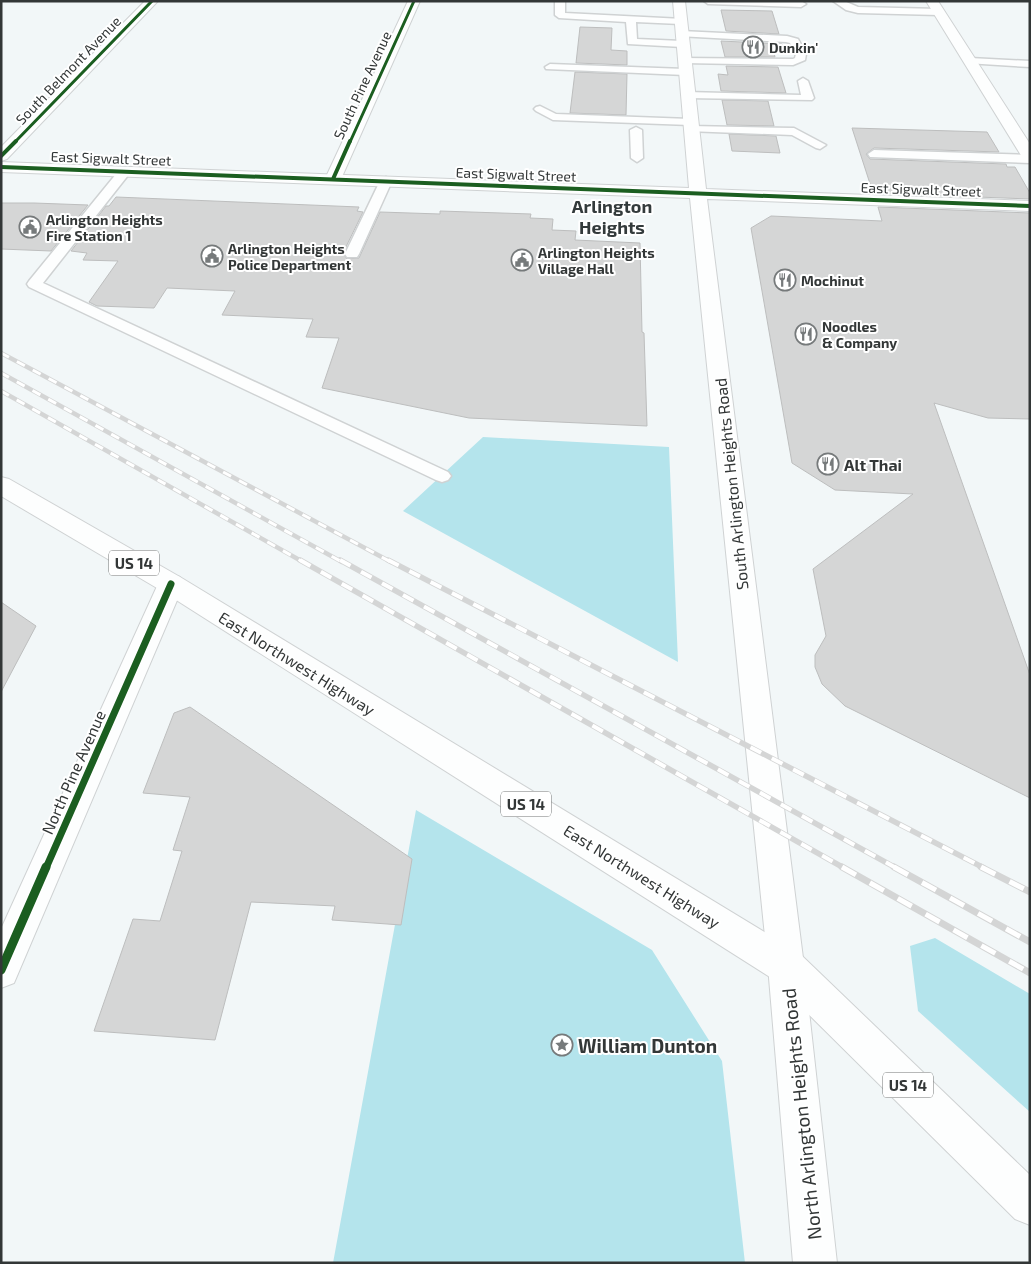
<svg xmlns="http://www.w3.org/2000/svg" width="1031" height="1264" font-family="'Exo 2',sans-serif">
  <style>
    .green { fill: #b4e4ec }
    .building { fill: #d5d6d6; stroke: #bdbebe }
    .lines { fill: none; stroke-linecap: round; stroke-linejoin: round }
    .lane-casing { stroke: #cfd2d3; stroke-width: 3 }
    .street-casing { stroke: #cfd2d3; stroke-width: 2 }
    .secondary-casing { stroke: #cfd2d3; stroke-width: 2 }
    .primary-casing { stroke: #cfd2d3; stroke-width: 2 }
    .lane { fill: #fdfefe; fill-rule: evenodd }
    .street { fill: #fdfefe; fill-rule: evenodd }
    .secondary { fill: #fdfefe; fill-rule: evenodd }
    .primary { fill: #fdfefe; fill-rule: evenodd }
    .rail-far2-casing { stroke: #d4d5d5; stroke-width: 4.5 }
    .rail-far1-casing { stroke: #d4d5d5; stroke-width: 5.5 }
    .rail-casing { stroke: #d4d5d5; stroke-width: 7 }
    .rail-far2 { stroke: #fff; stroke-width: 3; stroke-dasharray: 9; stroke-linecap: butt }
    .rail-far1 { stroke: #fff; stroke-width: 4; stroke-dasharray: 12; stroke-linecap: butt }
    .rail { stroke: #fff; stroke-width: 5; stroke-dasharray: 16; stroke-linecap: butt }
    .cycleway-far3-casing { stroke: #fff; stroke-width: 4.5 }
    .cycleway-far2-casing { stroke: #fff; stroke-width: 5.5 }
    .cycleway-far1-casing { stroke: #fff; stroke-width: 10 }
    .cycleway-casing { stroke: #fff; stroke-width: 12 }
    .cycleway-far3 { stroke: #1b5e20; stroke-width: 3 }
    .cycleway-far2 { stroke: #1b5e20; stroke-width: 4 }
    .cycleway-far1 { stroke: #1b5e20; stroke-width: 7 }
    .cycleway { stroke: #1b5e20; stroke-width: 9 }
    .labels { text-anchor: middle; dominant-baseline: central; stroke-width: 4; stroke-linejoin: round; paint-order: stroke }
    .far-poi-label { font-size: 14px; font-weight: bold; fill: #333737; stroke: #fff; text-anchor: start }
    .far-street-label { font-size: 14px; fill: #333737; stroke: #fff }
    .shield { fill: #fff; stroke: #707373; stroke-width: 1 }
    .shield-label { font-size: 15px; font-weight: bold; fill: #333737 }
    .poi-label { font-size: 16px; font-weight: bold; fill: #333737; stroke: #fff; text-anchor: start }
    .street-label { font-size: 16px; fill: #333737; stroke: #fff }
    .far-district-label { font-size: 18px; font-weight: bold; fill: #333a3b; stroke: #fff }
    .near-poi-label { font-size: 19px; font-weight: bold; fill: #333737; stroke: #fff; text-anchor: start }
    .near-street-label { font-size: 19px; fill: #333737; stroke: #fff }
  </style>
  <rect width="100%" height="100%" fill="#f2f7f8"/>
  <path class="green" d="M483,437L669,447L678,662L403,511Z
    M416,810L652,950L722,1061L745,1263H333Z
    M935,938L1030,994V1112L918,1011L910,946Z"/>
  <path class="building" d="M721,10L772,11L779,34L726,31Z
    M580,27L612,28L611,50L627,51V65L576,63Z
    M721,41L782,44L785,53H774L775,57H725Z
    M726,66L778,67L786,93L721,91L718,74L728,75Z
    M575,72L627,74L626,115L570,113Z
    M722,100L768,101L774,126L727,125Z
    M852,128L987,132L999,152L874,148L866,154L870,159L1006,164L1007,167H1015L1030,193V199L873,193Z
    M729,134L776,136L780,153L732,151Z
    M116,197L359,207L357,211L363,212L343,253L347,259L359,258L380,212L440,214V211L531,214L530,218L553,219L552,230L576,231L575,240L640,243L642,332L644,333L647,426L469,418L322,388L339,338L306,337L313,319L222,315L235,291L167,288L154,308L97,306L89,302L118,261L83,260L87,253L71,251L106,206H109Z
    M1,203H34L88,205L51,251L1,249Z
    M878,207L1030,213V419L988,418L934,403L1030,675V798L845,706L822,684L815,667V655L826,636L813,569L913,494L835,490L792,463L751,228L771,216L882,221Z
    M1,602L36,626L1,692Z
    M190,707L412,859L401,925L332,920L335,906L251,902L215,1040L94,1031L133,919L160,921L182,851L173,850L190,797L143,793L174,713Z"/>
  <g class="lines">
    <g class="lane-casing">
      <path id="lane" d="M555,1H565V13L683,19V23L680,24L636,22L637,39L682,41L687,44L682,47L628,44L626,22L559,18L555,15Z
        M704,1H801L806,4L801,7L708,4Z
        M833,1H844L858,7L939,9L944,12L939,15L858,13L846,10Z
        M681,31L787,36L798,39L806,54L805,60L793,65L684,63L680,62L679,60L680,58L793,59L795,58L796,54L790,43L786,42L678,36V32Z
        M970,58L1030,61V67L966,63L965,61L966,59Z
        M550,64L685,69L690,72L685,75L546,69L545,67Z
        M803,78L808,81L814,98L812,100L687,98L682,95L687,92L801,95L798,81Z
        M540,106L556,114L690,119L696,122L690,125L553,120L536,111L534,109L536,107Z
        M691,126L794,128L826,145L820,149L816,148L792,135L687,131L685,129L687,127Z
        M636,127L642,130L643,158L637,162L631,158L630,130Z
        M874,150L1030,155V163L870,157L868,154Z
        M125,167L129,168L131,171L129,174L43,283L448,472L451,476L448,480L442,482L436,480L29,287L27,284L29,281L121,168Z
        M386,177L392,181L359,254L357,257H347L345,254L380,181Z"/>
    </g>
    <g class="street-casing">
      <path id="street" d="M145,1H158L7,159L1,161V147Z
        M408,1H420L341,179L339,182H327L325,179Z
        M926,1H938L1030,144V162L1024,160L1022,157Z
        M171,574L180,577L184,584L14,983L1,988V929L158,584L162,577Z"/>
    </g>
    <g class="secondary-casing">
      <path id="secondary" d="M673,1H685L706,189L1030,201V211L707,199L804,966L837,1263H793L768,966L690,198L1,172V162L689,188Z"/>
    </g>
    <g class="primary-casing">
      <path id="primary" d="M1,477L9,479L180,577L799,953L1030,1175V1225L1015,1219L773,979L162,591L1,496Z"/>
    </g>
    <use href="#lane" class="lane"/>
    <use href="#street" class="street"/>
    <use href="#secondary" class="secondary"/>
    <use href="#primary" class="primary"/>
    <g class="rail-far2-casing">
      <path id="rail-far2" d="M1,353L391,562
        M1,373L342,562
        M1,391L303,562"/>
    </g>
    <g class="rail-far1-casing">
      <path id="rail-far1" d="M300,560L844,868
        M340,560L896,868
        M388,560L984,868"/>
    </g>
    <g class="rail-casing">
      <path id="rail" d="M842,867L1030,973
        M894,867L1030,942
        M981,867L1030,892"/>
    </g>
    <use href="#rail-far2" class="rail-far2"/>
    <use href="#rail-far1" class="rail-far1"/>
    <use href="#rail" class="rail"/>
    <g class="cycleway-far3-casing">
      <path id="cycleway-far3" d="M15,142L152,1
        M350,142L414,1"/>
    </g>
    <g class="cycleway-far2-casing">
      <path id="cycleway-far2" d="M1,156L16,141
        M1,167L1030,206
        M333,179L350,141"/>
    </g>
    <g class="cycleway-far1-casing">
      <path id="cycleway-far1" d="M46,868L171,584"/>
    </g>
    <g class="cycleway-casing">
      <path id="cycleway" d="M1,970L46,867"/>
    </g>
    <use href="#cycleway-far3" class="cycleway-far3"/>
    <use href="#cycleway-far2" class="cycleway-far2"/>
    <use href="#cycleway-far1" class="cycleway-far1"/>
    <use href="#cycleway" class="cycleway"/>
  </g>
  <defs>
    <g id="restaurant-ring" transform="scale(1.125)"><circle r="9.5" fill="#fff" stroke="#767a7b" stroke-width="1.5"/><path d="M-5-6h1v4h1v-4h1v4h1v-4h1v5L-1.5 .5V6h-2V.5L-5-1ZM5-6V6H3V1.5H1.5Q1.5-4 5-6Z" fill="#767a7b"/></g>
    <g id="civic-ring" transform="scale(1.125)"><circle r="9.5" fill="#fff" stroke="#767a7b" stroke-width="1.5"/><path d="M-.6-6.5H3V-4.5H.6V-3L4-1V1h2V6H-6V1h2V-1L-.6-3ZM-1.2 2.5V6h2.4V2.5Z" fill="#767a7b"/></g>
    <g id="sight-ring" transform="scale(1.125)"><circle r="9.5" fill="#fff" stroke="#767a7b" stroke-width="1.5"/><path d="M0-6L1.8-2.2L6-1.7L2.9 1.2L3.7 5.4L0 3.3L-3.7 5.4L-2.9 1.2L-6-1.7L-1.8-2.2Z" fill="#767a7b"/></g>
  </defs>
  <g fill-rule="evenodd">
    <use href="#restaurant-ring" x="753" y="47"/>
    <use href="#civic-ring" x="30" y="227"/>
    <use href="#civic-ring" x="212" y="256"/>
    <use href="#civic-ring" x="522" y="260"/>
    <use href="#restaurant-ring" x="785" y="280"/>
    <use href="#restaurant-ring" x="806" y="334"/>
    <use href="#restaurant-ring" x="828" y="464"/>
    <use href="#sight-ring" x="562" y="1045"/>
  </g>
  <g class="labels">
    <g class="far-poi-label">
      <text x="769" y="47">Dunkin'</text>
      <text x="46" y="219">Arlington Heights<tspan x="46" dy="16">Fire Station 1</tspan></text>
      <text x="228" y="248">Arlington Heights<tspan x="228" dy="16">Police Department</tspan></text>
      <text x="538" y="252">Arlington Heights<tspan x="538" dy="16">Village Hall</tspan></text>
      <text x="801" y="280">Mochinut</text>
      <text x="822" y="326">Noodles<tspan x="822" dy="16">&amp; Company</tspan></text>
    </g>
    <g class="far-street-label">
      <text transform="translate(68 70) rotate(-46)">South Belmont Avenue</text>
      <text transform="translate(362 85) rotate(-65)">South Pine Avenue</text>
      <text transform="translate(111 158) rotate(2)">East Sigwalt Street</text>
      <text transform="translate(516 174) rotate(2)">East Sigwalt Street</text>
      <text transform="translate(921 189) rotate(2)">East Sigwalt Street</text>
    </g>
    <g class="shield">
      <rect x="109" y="550.5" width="50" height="25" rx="4"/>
      <rect x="501" y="791.5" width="50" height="25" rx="4"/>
      <rect x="883" y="1072.5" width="50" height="25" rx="4"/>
    </g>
    <g class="shield-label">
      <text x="134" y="563">US 14</text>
      <text x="526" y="804">US 14</text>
      <text x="908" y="1085">US 14</text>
    </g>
    <g class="poi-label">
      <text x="844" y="464">Alt Thai</text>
    </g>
    <g class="street-label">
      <text transform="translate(731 484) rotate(-96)">South Arlington Heights Road</text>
      <text transform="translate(297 663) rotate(32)">East Northwest Highway</text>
      <text transform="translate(73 772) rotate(-66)">North Pine Avenue</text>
      <text transform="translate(642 876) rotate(32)">East Northwest Highway</text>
    </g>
    <g class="far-district-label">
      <text x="612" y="206">Arlington<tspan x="612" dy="21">Heights</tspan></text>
    </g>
    <g class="near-poi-label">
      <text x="578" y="1045">William Dunton</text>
    </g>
    <g class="near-street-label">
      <text transform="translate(801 1114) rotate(-96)">North Arlington Heights Road</text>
    </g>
  </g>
  <rect width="1031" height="1264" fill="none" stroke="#333737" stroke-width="5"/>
</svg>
